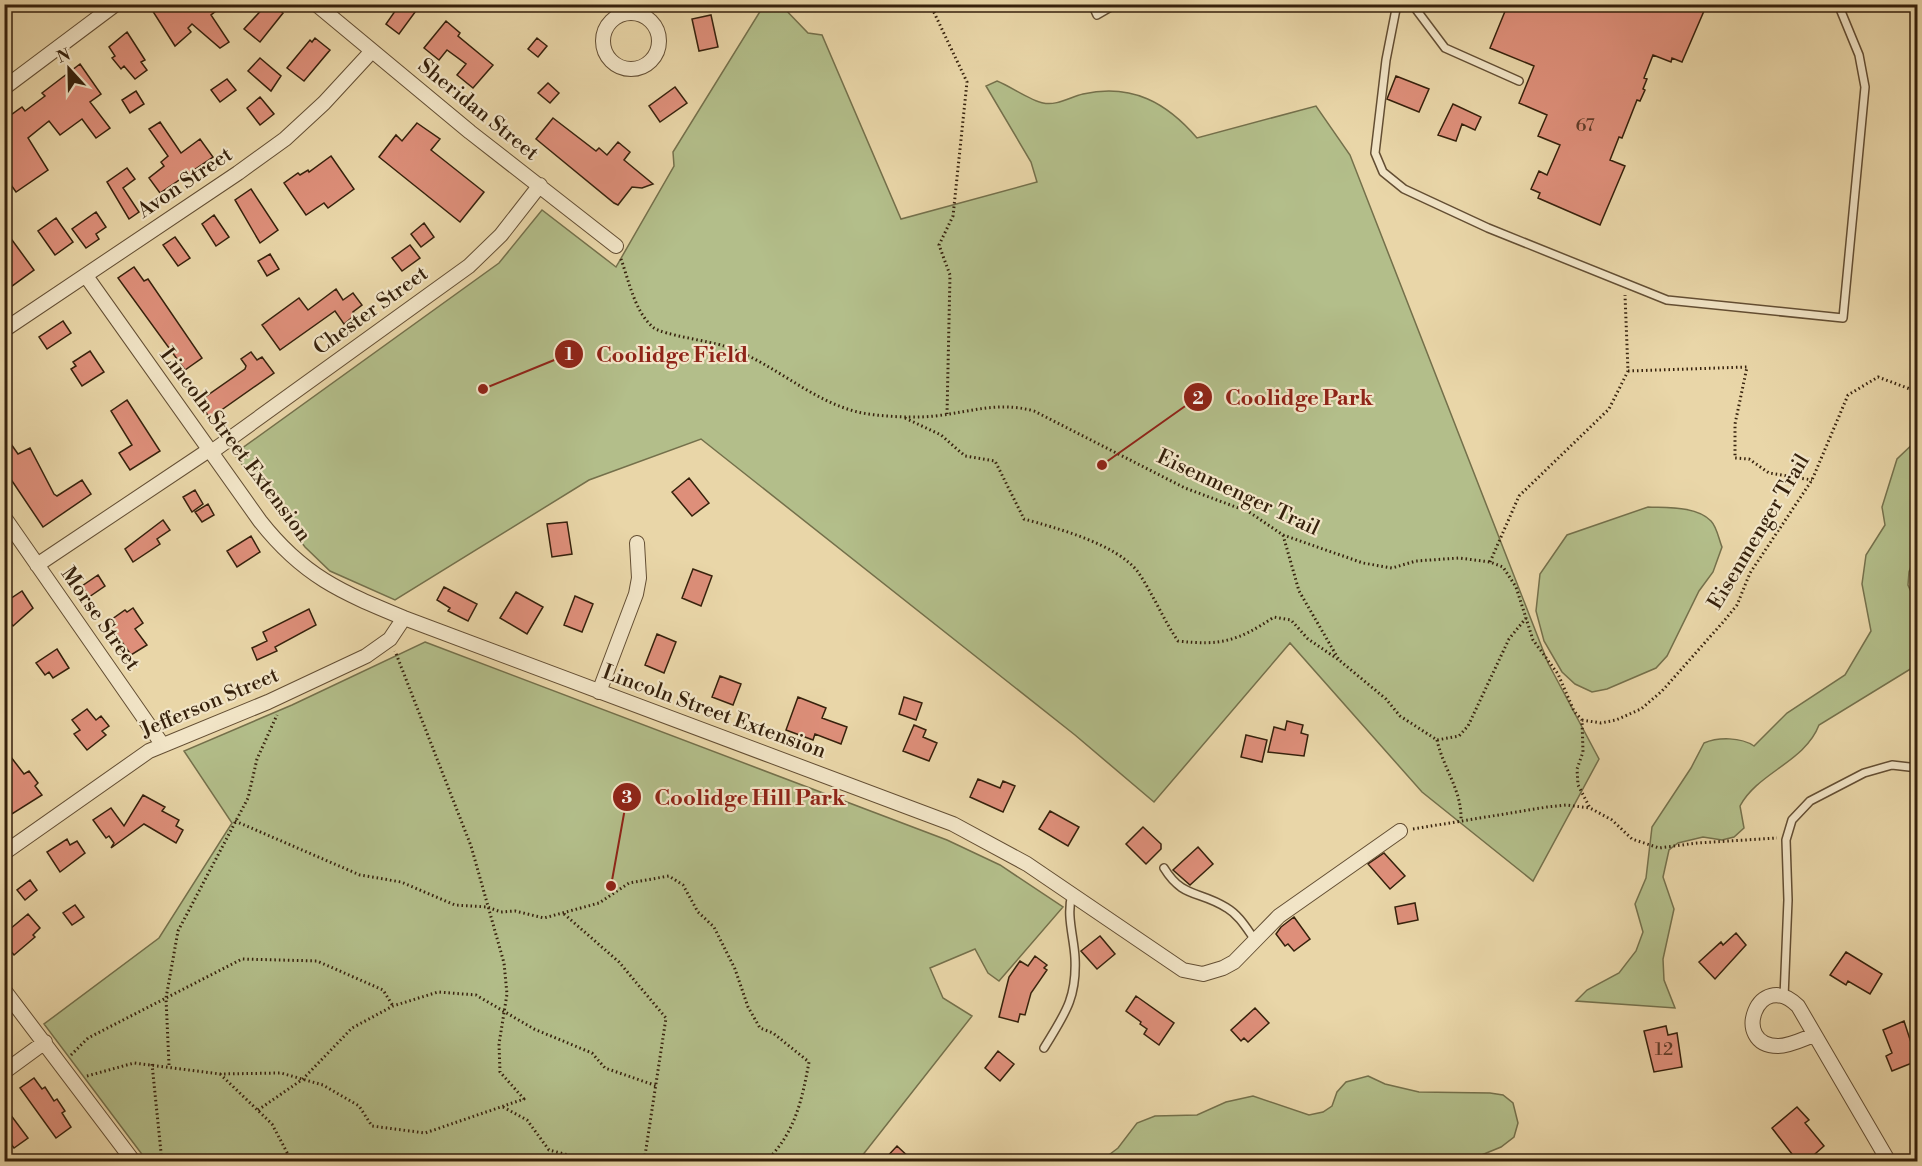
<svg xmlns="http://www.w3.org/2000/svg" width="1922" height="1166" font-family="'Libre Bodoni',serif">
  <style>
    .green { fill: #b3be8a; stroke: #74704b; stroke-width: 1.5 }
    .building { fill: #de8f7a; stroke: #36210c; stroke-width: 1.5 }
    .lines { fill: none; stroke-linecap: round; stroke-linejoin: round }
    .lane-casing { stroke: #634e33; stroke-width: 10 }
    .street-casing { stroke: #634e33; stroke-width: 16 }
    .path { stroke: #36210c; stroke-width: 3; stroke-dasharray: 1.5 3; stroke-linecap: butt }
    .lane { stroke: #f1e4c6; stroke-width: 7 }
    .street { stroke: #f1e4c6; stroke-width: 14 }
    .labels { text-anchor: middle; dominant-baseline: central; stroke-width: 4.5; stroke-linejoin: round; paint-order: stroke }
    .number-label { font-size: 18px; fill: #603c28 }
    .street-label { font-size: 21px; fill: #36210c; stroke: #f1e4c6 }
    .leader { fill: none; stroke: #8f2418; stroke-width: 2 }
    .callout-dot { fill: #8f2418; stroke: #f1e4c6; stroke-width: 2 }
    .mark-label { font-size: 18px; text-anchor: middle; font-weight: bold; fill: #fff }
    .callout-label { font-size: 22px; text-anchor: middle; font-weight: bold; fill: #8f2418; stroke: #f1e4c6; stroke-width: 4.5; stroke-linejoin: round; paint-order: stroke }
  </style>
  <rect width="100%" height="100%" fill="#e9d6a8"/>
  <filter id="stains"><feTurbulence type="fractalNoise" baseFrequency=".00333" numOctaves="4"/><feColorMatrix values="0 0 0 0 .2 0 0 0 0 .09 0 0 0 0 .02 0 0 0 .5 -.17"/></filter>
  <radialGradient id="worn" r=".72"><stop offset=".6" stop-color="#630" stop-opacity="0"/><stop offset="1" stop-color="#630" stop-opacity=".3"/></radialGradient>
  <path class="green" d="M764,5H781L808,33L822,35L901,219L1037,182L1031,162L986,86L997,81C1010,86 1031,101 1043,103C1057,106 1070,97 1083,94C1132,83 1167,103 1197,138L1316,106L1350,155L1548,663L1599,759L1533,881L1422,792L1290,643L1154,802L1075,735L701,439L589,480L395,600L330,571L305,547L234,454L499,263L542,210L616,267L674,166L673,152Z
    M1917,440V551L1909,572L1908,585L1917,605V665L1819,725C1805,762 1757,773 1740,806L1744,828L1734,837L1722,840L1703,837L1678,843L1669,850L1663,877L1674,909L1663,959L1664,980L1675,1008L1576,1001L1587,990L1619,973L1636,951L1643,932L1635,904L1646,878L1652,827L1691,768L1704,743C1718,737 1741,737 1754,746L1787,713L1845,675L1871,631L1862,584L1866,555L1885,525L1882,507L1897,459Z
    M1648,507C1668,508 1696,506 1711,521C1717,527 1719,540 1722,547L1713,572L1699,591L1667,656L1656,668L1607,689L1592,692L1575,684L1562,672L1544,641L1536,611L1540,574L1567,535Z
    M425,642L947,840L1000,865L1063,907L999,981L988,973L975,949L930,968L943,998L972,1016L858,1161H147L44,1024L159,938L232,823L184,751L292,705Z
    M1368,1076L1385,1084L1419,1092L1490,1093L1503,1095L1513,1103L1518,1123L1514,1137L1501,1147L1467,1161H1393L1363,1156L1350,1161L1273,1162L1265,1158L1242,1162L1101,1161L1118,1148L1137,1123L1155,1116L1197,1115L1226,1102L1253,1096L1309,1115L1323,1112L1332,1106L1337,1092L1346,1082Z"/>
  <path class="building" d="M160,4H225L211,15L229,42L220,48L192,24L188,28L191,32L175,46L152,10Z
    M267,4H272L283,13L260,42L244,29Z
    M400,4H421L399,34L386,24Z
    M1508,4H1707L1682,62L1672,58L1671,62L1653,55L1644,78L1647,79L1643,89L1645,90L1640,101L1637,100L1622,138L1619,137L1610,160L1625,166L1600,225L1538,198L1540,193L1531,189L1539,171L1547,175L1560,145L1538,136L1547,115L1519,103L1534,66L1490,48Z
    M711,15L718,47L699,51L692,19Z
    M446,21L460,33L458,36L493,65L473,88L457,75L466,64L447,50L439,60L424,48Z
    M127,32L145,60L141,62L147,70L135,79L124,66L121,69L112,58L115,56L109,47Z
    M315,38L330,50L304,81L287,68L310,40L312,42Z
    M537,38L547,46L538,57L528,49Z
    M260,58L281,76L271,91L248,71Z
    M80,64L101,94L90,102L110,128L96,138L82,119L60,135L49,121L28,138L48,170L16,192L4,175V120L22,107L25,111L45,96L42,93Z
    M1396,76L1429,89L1419,112L1387,99Z
    M227,79L236,90L220,102L211,90Z
    M548,83L559,93L550,103L538,93Z
    M675,87L687,103L660,122L649,106Z
    M136,91L144,104L130,113L122,100Z
    M260,97L274,114L260,125L247,108Z
    M1453,104L1481,117L1475,130L1462,124L1456,141L1438,135Z
    M553,118L596,151L599,148L607,155L618,142L630,152L624,160L653,184L642,188L632,187L618,205L614,203L536,139Z
    M160,122L181,153L200,139L213,157L160,193L149,178L164,166L161,162L168,156L149,129Z
    M417,123L440,139L431,150L484,192L460,222L379,157L396,135L402,141Z
    M331,156L354,189L328,208L324,203L306,215L284,183L298,173L300,175L308,170L309,172Z
    M127,168L135,179L123,188L139,212L129,219L107,182Z
    M251,189L278,230L260,243L235,200Z
    M96,212L106,227L96,234L99,239L86,248L72,229Z
    M214,215L229,237L216,246L202,224Z
    M56,218L73,242L55,255L38,231Z
    M424,223L434,237L421,247L411,234Z
    M4,229L34,270L12,286L10,282L4,286Z
    M175,237L190,258L178,266L163,245Z
    M410,245L420,258L402,271L392,258Z
    M270,254L279,269L267,276L258,261Z
    M134,267L144,281L148,279L202,358L185,370L118,278Z
    M336,289L343,300L353,293L362,305L353,312L355,315L344,324L335,311L280,350L262,325L299,298L308,310Z
    M63,321L71,333L47,349L39,337Z
    M90,351L104,372L82,386L71,369L76,366L73,362Z
    M251,352L257,360L262,357L274,373L210,418L198,402L245,369L246,366L241,359Z
    M127,400L160,451L130,470L119,453L132,445L111,411Z
    M4,434L18,454L30,448L54,494L57,496L82,480L91,494L43,527L4,469Z
    M689,478L709,503L692,516L672,492Z
    M195,490L203,504L192,512L183,497Z
    M208,504L214,515L202,522L195,512Z
    M163,520L170,530L157,539L160,544L133,562L125,549Z
    M567,522L572,554L552,557L547,524Z
    M251,536L260,552L237,567L227,551Z
    M693,569L712,576L701,606L682,598Z
    M98,575L105,586L89,597L82,586Z
    M444,587L477,604L468,621L448,611L450,608L437,600Z
    M22,591L33,608L13,626L4,614V603Z
    M516,592L543,607L527,634L500,618Z
    M575,596L593,604L582,632L564,625Z
    M133,608L143,623L135,629L147,645L131,655L108,622L125,610L127,612Z
    M309,609L316,625L275,647L277,651L257,660L252,648L267,641L263,632Z
    M657,634L676,642L664,673L645,665Z
    M57,649L69,668L53,678L49,672L45,675L36,663Z
    M720,676L741,684L733,705L712,697Z
    M798,697L826,708L822,718L847,727L841,744L815,734L813,740L786,730Z
    M904,697L922,703L916,720L899,714Z
    M87,709L96,720L101,716L109,726L102,731L106,735L87,750L74,734L80,730L72,720Z
    M1287,721L1303,725L1301,733L1308,735L1304,756L1268,752L1274,727L1285,730Z
    M914,725L926,730L923,737L937,743L929,761L903,751Z
    M1246,735L1267,740L1262,762L1241,757Z
    M4,748L24,774L29,771L38,783L35,786L42,795L4,819Z
    M978,779L1000,788L1003,781L1015,786L1003,812L970,797Z
    M143,795L165,807L162,811L179,820L176,826L183,830L176,843L144,824L111,848L114,843L109,836L106,838L93,820L111,808L124,826Z
    M1050,811L1079,827L1068,846L1039,829Z
    M1143,827L1161,844V849L1146,864L1126,844Z
    M67,839L70,845L77,841L85,853L60,872L47,852Z
    M1198,847L1213,864L1190,885L1173,870Z
    M1384,853L1405,876L1390,889L1368,864Z
    M30,880L37,890L25,900L17,890Z
    M1415,903L1418,920L1398,924L1395,907Z
    M75,905L84,917L72,925L63,913Z
    M28,914L40,928L33,935L35,937L14,955L4,943V934Z
    M1294,917L1310,939L1294,951L1288,944L1285,946L1276,934L1281,927Z
    M1736,933L1746,945L1715,979L1699,962L1721,942L1723,945Z
    M1100,936L1115,954L1097,969L1081,951Z
    M1846,952L1882,974L1870,994L1848,981L1846,985L1830,975Z
    M1035,956L1047,965L1044,968L1047,970L1031,993L1025,1015L1020,1014L1018,1022L999,1017L1009,977L1020,961L1028,966Z
    M1136,996L1174,1023L1159,1045L1144,1034L1147,1029L1140,1024L1141,1022L1126,1011Z
    M1255,1008L1269,1023L1248,1042L1244,1038L1241,1041L1231,1030Z
    M1904,1021L1917,1061L1892,1071L1886,1056L1892,1053L1883,1030Z
    M1666,1026L1668,1035L1677,1033L1682,1067L1654,1072L1644,1031Z
    M998,1051L1014,1064L1000,1081L985,1068Z
    M34,1078L42,1089L45,1087L54,1101L57,1099L65,1111L62,1113L71,1127L56,1138L20,1088Z
    M4,1106L28,1138L14,1148L4,1135Z
    M1797,1107L1809,1120L1805,1123L1824,1146L1807,1161L1799,1155L1795,1158L1772,1128Z
    M897,1146L913,1161H883Z"/>
  <g class="lines">
    <g class="lane-casing">
      <path id="lane" d="M1092,4L1097,15L1116,4
        M1266,4H1267
        M1397,4L1386,60L1375,153L1383,172L1404,189L1488,228L1667,300L1843,318L1865,87L1859,55L1838,4
        M1412,4L1445,48L1519,81
        M1164,868C1183,899 1199,890 1227,908C1239,915 1247,929 1255,940
        M1784,997L1788,900L1786,840L1792,820L1810,801L1864,773L1892,765L1918,768
        M1044,1048C1064,1015 1077,999 1075,958C1074,937 1066,916 1072,894"/>
    </g>
    <g class="street-casing">
      <path id="street" d="M316,4L470,132L616,246
        M603 41a28 28 0 1 1 56 0a28 28 0 1 1-56 0Z
        M4,88L116,4
        M86,276L260,521C303,576 341,592 404,618L953,824L1027,864L1183,970L1203,974L1223,968L1234,962L1279,916L1400,831
        M4,330L238,173L285,139L324,103L372,51
        M210,453L469,266L501,235L540,185
        M4,517L162,744
        M37,565L209,450
        M599,692L636,594L639,578L637,543
        M4,853L149,751L268,702L366,656L390,639L404,618
        M4,990L134,1162
        M1814,1035C1803,1039 1790,1046 1778,1046C1730,1046 1758,967 1798,1006L1889,1162
        M4,1072L45,1042"/>
    </g>
    <path class="path" d="M930,4L967,82L953,216L939,245L950,275L947,414
      M621,259C629,281 635,313 654,328C664,335 709,341 724,346C778,363 818,410 876,415C896,417 916,418 935,416C971,412 998,401 1034,411L1185,488L1249,512L1283,535L1363,563L1392,568L1416,561L1459,558L1490,562L1503,567L1516,587L1533,640L1558,674L1574,711L1582,720L1583,752L1577,769L1578,785L1590,808L1612,820L1632,839L1659,848L1697,843L1777,838
      M1628,371L1747,367L1735,424V458L1749,459L1769,473L1812,480
      M905,418L941,435L965,456L995,461L1024,519C1056,528 1117,544 1138,572C1153,594 1163,619 1178,641C1221,646 1238,641 1274,617L1291,620L1308,639L1339,660
      M1283,535L1299,591L1339,660L1386,699L1400,716L1437,740L1459,736L1468,726L1509,639L1526,618
      M1490,562L1519,496L1609,409L1628,371L1625,295
      M1582,720L1601,723L1616,720L1641,709L1662,691L1724,621L1737,605L1750,573L1812,480L1848,395L1878,377L1918,392
      M1437,740C1443,768 1462,790 1461,820
      M235,821L360,875L401,882L455,905L487,907L501,912L515,911L544,918L599,903L629,883L669,876L683,885L698,912L714,927L735,969L748,1007L760,1028L773,1033L809,1062C802,1100 795,1134 765,1162
      M1413,829L1547,807L1566,805L1590,808
      M564,914L619,962L666,1018L644,1162
      M71,1055L88,1038L242,959L317,961L383,990L393,1006
      M152,1064L162,1162
      M169,1065L166,998L178,931L248,798L257,759L277,715
      M220,1074L272,1124L292,1162
      M87,1076L134,1063L220,1074L281,1073L323,1085L359,1106L372,1126L425,1133L524,1099L500,1072L499,1044L507,994L504,963L471,846L395,651
      M503,1107L527,1120L549,1150L595,1162
      M258,1110L303,1079L352,1028L393,1006L438,992L476,995L534,1029L592,1053L605,1068L657,1086"/>
    <use href="#lane" class="lane"/>
    <use href="#street" class="street"/>
  </g>
  <g class="labels">
    <g class="number-label">
      <text x="1585" y="125">67</text>
      <text x="1664" y="1049">12</text>
    </g>
    <g class="street-label">
      <text transform="translate(478 110) rotate(39)">Sheridan Street</text>
      <text transform="translate(185 183) rotate(-34)">Avon Street</text>
      <text transform="translate(371 311) rotate(-36)">Chester Street</text>
      <text transform="translate(235 445) rotate(53)">Lincoln Street Extension</text>
      <text transform="translate(1238 493) rotate(25)">Eisenmenger Trail</text>
      <text transform="translate(1759 532) rotate(-59)">Eisenmenger Trail</text>
      <text transform="translate(100 619) rotate(55)">Morse Street</text>
      <text transform="translate(210 703) rotate(-23)">Jefferson Street</text>
      <text transform="translate(714 712) rotate(20)">Lincoln Street Extension</text>
    </g>
  </g>
  <path class="leader" d="M483 389L569 354M1102 465L1198 397M611 886L627 797"/>
  <g class="callout-dot">
    <circle cx="483" cy="389" r="6"/>
    <circle cx="1102" cy="465" r="6"/>
    <circle cx="611" cy="886" r="6"/>
    <circle cx="569" cy="354" r="15"/>
    <circle cx="1198" cy="397" r="15"/>
    <circle cx="627" cy="797" r="15"/>
  </g>
  <g class="mark-label">
    <text x="569" y="360">1</text>
    <text x="1198" y="404">2</text>
    <text x="627" y="803">3</text>
  </g>
  <g class="callout-label">
    <text x="672" y="362">Coolidge Field</text>
    <text x="1299" y="405">Coolidge Park</text>
    <text x="750" y="805">Coolidge Hill Park</text>
  </g>
  <rect width="1922" height="1166" fill="none" stroke="#e9d6a8" stroke-width="24"/>
  <rect x="6" y="6" width="1910" height="1154" fill="none" stroke="#36210c" stroke-width="3"/>
  <rect x="12" y="12" width="1898" height="1142" fill="none" stroke="#36210c" stroke-width="1.5"/>
  <g transform="translate(69 69) rotate(338)" stroke="#f1e4c6" stroke-width="4.5" paint-order="stroke">
  <path d="M0-4.5L10 22L0 15L-10 22Z" fill="#36210c"/>
  <text y="-9" font-size="16" font-weight="bold" text-anchor="middle" fill="#36210c">N</text>
  </g>
  <rect width="100%" height="100%" filter="url(#stains)"/>
  <rect width="100%" height="100%" fill="url(#worn)"/>
</svg>
